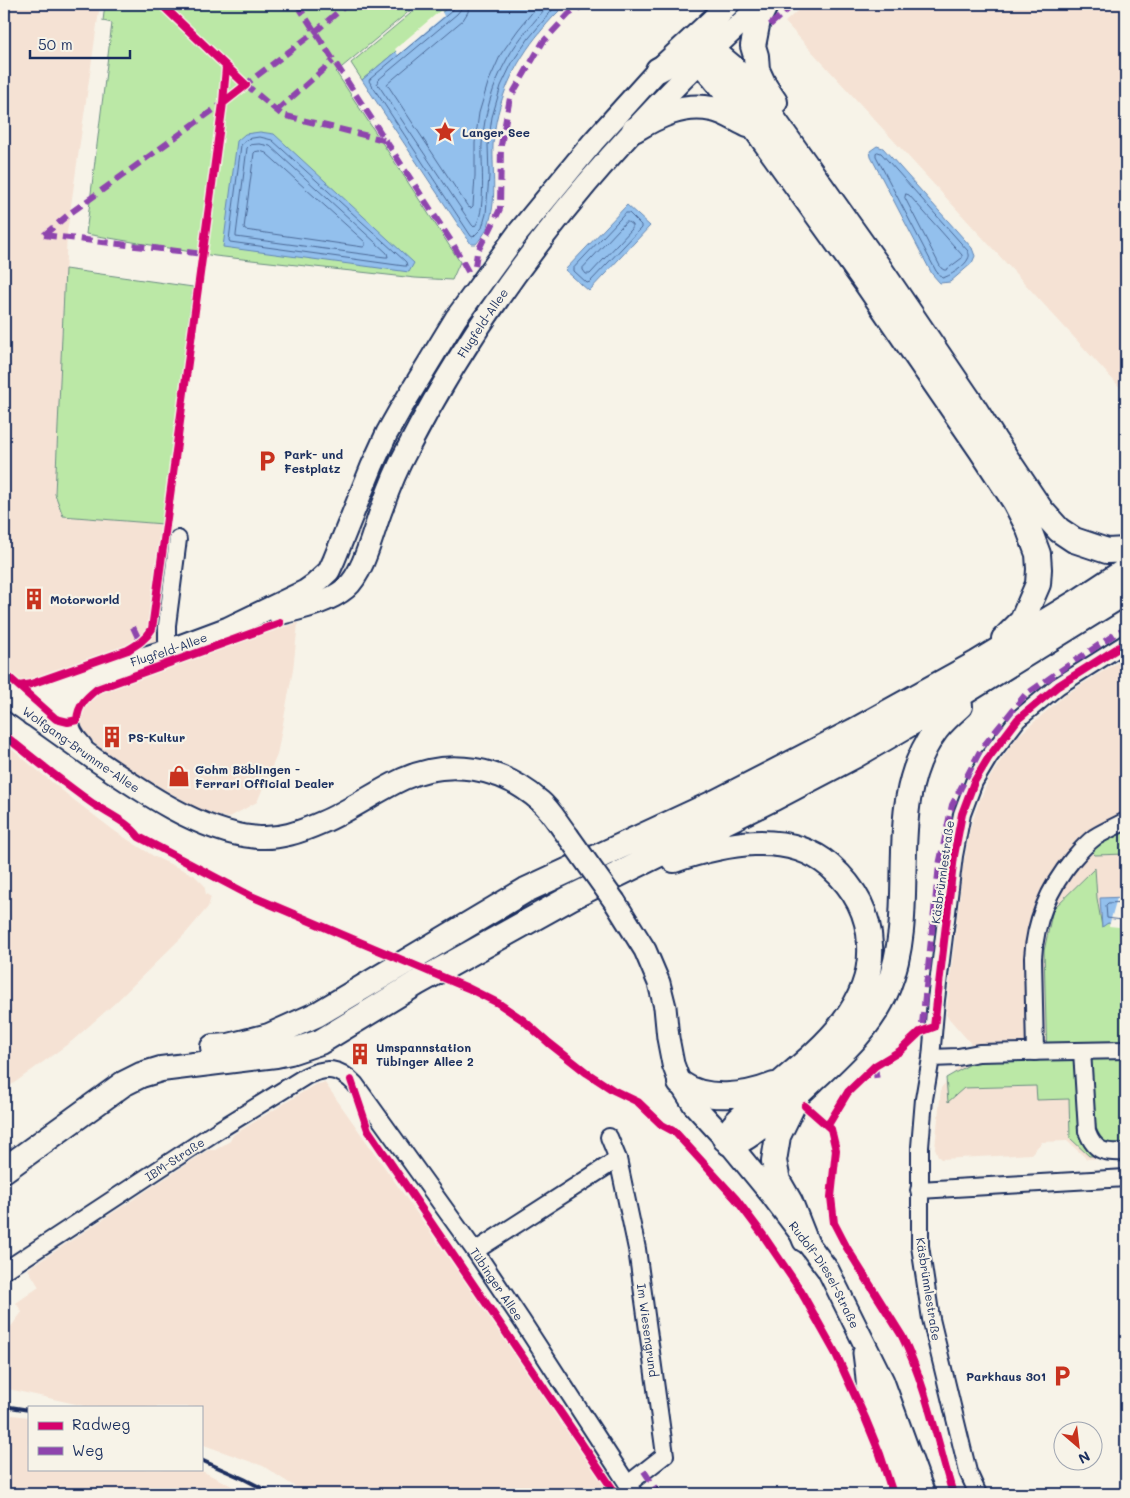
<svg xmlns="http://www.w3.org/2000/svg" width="1130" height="1498" font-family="Mali,sans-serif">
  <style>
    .built { fill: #f5e2d4 }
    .green { fill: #bbe8a6; stroke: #6b8c82 }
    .water { fill: #93c0ed; stroke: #6386b4 }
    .pier { fill: #f7f3e8 }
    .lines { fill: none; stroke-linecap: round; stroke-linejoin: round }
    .shore { stroke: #4b6997; stroke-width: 1 }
    .minor-casing { stroke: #1b2f5e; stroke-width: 20 }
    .major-casing { stroke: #1b2f5e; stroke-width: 25 }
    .highway-casing { stroke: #1b2f5e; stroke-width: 28 }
    .minor { stroke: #f7f3e8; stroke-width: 16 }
    .major { stroke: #f7f3e8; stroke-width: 21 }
    .highway { stroke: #f7f3e8; stroke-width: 24 }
    .rail { stroke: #1b2f5e; stroke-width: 4 }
    .major-bridge-casing { stroke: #1b2f5e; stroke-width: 25; stroke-linecap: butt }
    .major-bridge { stroke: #f7f3e8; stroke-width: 21 }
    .quiet { stroke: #8e44ad; stroke-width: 6; stroke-dasharray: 12 6; stroke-linecap: butt }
    .cycleway-casing { stroke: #f7f3e8; stroke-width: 11 }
    .cycleway { stroke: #d6006c; stroke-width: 8 }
    .labels { text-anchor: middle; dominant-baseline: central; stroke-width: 4.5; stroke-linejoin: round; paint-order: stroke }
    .poi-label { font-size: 12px; font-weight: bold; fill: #1b2f5e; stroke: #f7f3e8; text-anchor: start }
    .street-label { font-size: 12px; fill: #1b2f5e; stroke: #f7f3e8 }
  </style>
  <rect width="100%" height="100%" fill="#f7f3e8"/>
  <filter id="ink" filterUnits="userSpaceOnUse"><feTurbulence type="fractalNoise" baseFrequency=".02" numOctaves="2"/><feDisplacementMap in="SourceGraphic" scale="10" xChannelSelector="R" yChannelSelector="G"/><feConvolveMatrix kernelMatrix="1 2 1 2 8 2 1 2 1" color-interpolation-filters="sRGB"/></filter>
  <g filter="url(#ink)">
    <path class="built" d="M4,4H100L67,233L55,494L63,516L163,524L172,526L157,629L198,652L298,623L293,670L277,755L257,802L228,818L204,812L134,772L59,718L4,668Z
      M805,4H1126V394L785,22Z
      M1126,657V1157L1087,1159L1067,1141L1042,1142L1031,1154L941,1159L938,1156L935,1148L941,1088L960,1065L979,1053L946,1015L963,867L970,829L977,807L989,779L1003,757L1018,736L1065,695Z
      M4,743L74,800L116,832L155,857L194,875L204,885L206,894L211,897L208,907L186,933L115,1003L72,1041L10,1086L4,1083Z
      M325,1083L479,1301L610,1494H306L263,1466L201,1444V1407H89L4,1388V1336L22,1312L16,1303L39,1287L28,1269L208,1150H215L230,1141L233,1135L316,1084Z
      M4,1414L29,1417V1469H198L248,1494H4Z"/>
    <path class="green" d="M105,4H418L336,72L460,262L452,280L415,278L215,256L86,234L112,23L103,21Z
      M422,4H452L362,80L351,63Z
      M65,269L193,287L163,524L63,516L55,494Z
      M1126,828V854L1095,855L1090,850L1118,831Z
      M1095,868L1097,898L1102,927L1107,923L1121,925L1126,932V1155L1089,1156L1070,1138L1069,1099L1037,1100L1036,1086L964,1088L948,1102L946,1078L974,1062L1047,1060L1044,951L1053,909Z"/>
    <path class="water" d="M452,4H567C557,12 549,21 541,31C514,63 496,102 493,145C492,172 498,202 487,228C485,234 480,239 476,244H471L362,80Z
      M260,132L274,134L414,263L409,272L223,247L237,141L245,134Z
      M877,146L883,148L972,248L975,256L972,263L950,282L940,283L932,274L871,157L870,151Z
      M627,205L650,226L589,291L565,270Z
      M1126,897V932L1121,925L1108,923L1102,927L1100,898Z"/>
    <path class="pier" d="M441,10L444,16L398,55L395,49Z
      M1117,898H1126L1119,927L1109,926Z"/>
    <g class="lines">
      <path class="shore" d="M455,4L453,10L370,79L369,81L471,236L473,237L482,228L486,214L489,176L488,145L492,117L501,86L513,61L529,38L554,8L559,4
        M461,4V9L457,14L378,80L377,83L472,225L474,227C487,216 481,161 482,144C484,115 493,84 507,59C518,39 535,21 549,4
        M469,4L468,12L463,20L387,84L468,207L471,208L473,206L475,176V143L479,113L488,83L501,54L518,30L539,4
        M260,137L272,140L406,262L407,266H404L230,242L229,240L241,145L248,139Z
        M260,144L270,146L387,253L388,257H385L236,237V235L247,148L250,145Z
        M260,151L266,153L365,242V246L363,247L245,230L244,228L254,153L255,152Z
        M878,152L881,153L968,251C969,255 970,255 968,259C965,266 949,277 942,278L936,271L876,156V153Z
        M906,194L909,195L962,255V258L946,270H944L941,268L905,198Z
        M626,213H629L641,225V228L590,282L587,283L574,271V268Z
        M626,222H628L632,225V229L590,274H586L583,270V268Z
        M1126,902L1108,903L1106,905L1107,918L1122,920L1126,924"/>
      <g class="minor-casing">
        <g id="minor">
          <path d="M169,650L167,640V625L178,539"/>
          <path d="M1082,1051L1087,1131C1095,1153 1106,1153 1126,1152"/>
          <path d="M1035,1052L1033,958C1035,921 1049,888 1073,859C1079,852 1087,843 1095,837C1105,831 1116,826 1126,821"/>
          <path d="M931,1058L958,1057L979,1053L1126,1050"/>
          <path d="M609,1137L618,1159"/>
          <path d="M919,1190L1126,1178"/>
          <path id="s1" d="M475,1251L618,1159L637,1249L665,1455L628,1484"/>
          <path id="s2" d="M4,1271L217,1131L306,1076C326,1067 339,1067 355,1084L475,1251L522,1321L634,1494"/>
          <path d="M978,1494L968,1472L931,1319L920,1246V1147L924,1099L931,1058L936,1000L954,856L962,814L974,782L989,757L1018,719L1058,686L1126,643"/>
        </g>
      </g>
      <g class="major-casing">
        <g id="major">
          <path id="s3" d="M279,614C302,608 328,603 346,588C364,573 373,531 382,508C389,488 397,468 407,450C493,282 622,129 762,4"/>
          <path id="s4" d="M4,694C32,715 61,735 90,756C135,787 198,832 254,837C279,840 300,832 323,822C351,810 375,792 403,779C449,758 502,767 540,801C551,810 559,825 568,836"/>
          <path id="s5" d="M20,706L29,696L37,691L169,650L228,628L305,591L315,584L329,571L334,560L372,466L387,433L400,410L456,318L518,233L593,142L658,70L729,4"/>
          <path d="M32,715L54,704L84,684"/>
          <path d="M81,746C61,726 66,708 82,687"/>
          <path id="s6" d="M615,902L645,950L659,983L665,1007L668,1038L673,1064L680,1083L694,1105L729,1143L770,1193L828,1270L883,1381L924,1494"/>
          <path d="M864,1353L866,1369L869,1402L887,1446L904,1494"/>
        </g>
      </g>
      <g class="highway-casing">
        <path id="highway" d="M766,4L758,20L753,46L756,56L757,70L765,87L775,102
          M719,13C705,34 696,47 709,72L755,128L865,281L981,450L1015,502L1028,527L1038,554L1039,569L1038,584L1022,621L1004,639
          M658,70L677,60L710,56L720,57L732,67L769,113L880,269L967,397L994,440L1041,510L1059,530L1074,540L1107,551L1126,550
          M634,130C657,116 683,103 712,109C724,111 737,120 748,125
          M674,860C722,844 787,829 830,866C854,887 869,913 870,945C874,1016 807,1059 761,1100C748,1112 732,1123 725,1139
          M213,1047L229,1046L269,1036L318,1014L526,890L716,802L854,731L977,663L1082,599L1126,570
          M680,1083C706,1102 746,1096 774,1085
          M794,1103L778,1136L774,1161L778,1181L790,1202L805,1240
          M729,1143C734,1142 739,1141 743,1139C749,1136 754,1131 759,1128C778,1113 795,1097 813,1080C842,1053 873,1025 888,987C921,905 881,804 936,730C943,721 952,713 960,706
          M4,1170L123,1084L141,1075L161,1069L276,1055L290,1052L320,1042L417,983L570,898L772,799L856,755L963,693L1126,592"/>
      </g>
      <use href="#minor" class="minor"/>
      <use href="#major" class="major"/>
      <use href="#highway" class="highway"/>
      <path class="rail" d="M4,1406L29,1410
        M201,1460L244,1479L273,1494"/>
      <g class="major-bridge-casing">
        <path id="major-bridge" d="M568,836L615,902"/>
      </g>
      <use href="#major-bridge" class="major-bridge"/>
      <path class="quiet" d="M297,4L453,244L470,275
        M770,25L794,4
        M244,83L282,115L384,140
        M242,87L315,32L347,4
        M276,111L333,61
        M44,235L69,214L223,103
        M44,235L203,254
        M475,266L477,253L483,241L490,230L500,209L501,145L510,98L543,42L569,14L585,4
        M133,627L140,642
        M922,1024L939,865L952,805L981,749L1025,695L1070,664L1126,627
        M875,1066L877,1081
        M644,1471L659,1494"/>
      <g class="cycleway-casing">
        <path id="cycleway" d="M161,4L246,85L223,103
          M4,673L56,719L68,722L77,720C78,705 86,698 97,689L280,623
          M19,686L31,684L128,650C138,644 146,639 152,629L223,103L226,67
          M4,735C33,758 62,782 92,803C108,814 128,822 139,837L251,896L468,988L498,1003L523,1020L549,1043L587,1073L613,1090L638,1102L662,1125L675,1132L736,1199L763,1235L799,1288L836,1354L866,1420L880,1454L893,1494
          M351,1080L368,1130L616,1494
          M805,1106L831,1129L836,1150L831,1197L834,1223L847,1248L902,1336C926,1385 937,1441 953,1494
          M828,1125L848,1092L875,1066L900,1051L920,1032L934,1027L954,856L962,814L974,782L989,757L1018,719L1058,686L1126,643"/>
      </g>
      <use href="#cycleway" class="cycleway"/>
    </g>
  </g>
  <defs>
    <g id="sight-bare" transform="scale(1.725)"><path d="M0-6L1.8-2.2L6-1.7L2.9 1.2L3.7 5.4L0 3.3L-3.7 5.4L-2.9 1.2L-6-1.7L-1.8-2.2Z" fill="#c8321e" stroke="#f7f3e8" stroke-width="2.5" paint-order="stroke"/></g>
    <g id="parking-bare" transform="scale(1.725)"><path d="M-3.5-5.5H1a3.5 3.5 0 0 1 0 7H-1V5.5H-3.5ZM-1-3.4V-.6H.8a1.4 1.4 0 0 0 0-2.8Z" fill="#c8321e" stroke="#f7f3e8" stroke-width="2.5" paint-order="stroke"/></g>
    <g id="building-bare" transform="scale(1.725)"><path d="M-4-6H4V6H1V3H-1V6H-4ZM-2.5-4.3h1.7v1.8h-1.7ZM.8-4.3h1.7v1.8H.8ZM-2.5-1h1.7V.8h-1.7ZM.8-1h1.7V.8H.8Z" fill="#c8321e" stroke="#f7f3e8" stroke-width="2.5" paint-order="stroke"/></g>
    <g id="shop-bare" transform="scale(1.725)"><path d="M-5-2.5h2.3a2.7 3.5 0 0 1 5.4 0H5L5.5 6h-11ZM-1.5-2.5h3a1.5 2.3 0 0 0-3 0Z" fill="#c8321e" stroke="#f7f3e8" stroke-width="2.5" paint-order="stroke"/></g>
  </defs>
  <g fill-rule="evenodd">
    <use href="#sight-bare" x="445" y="132"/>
    <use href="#parking-bare" x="267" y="461"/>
    <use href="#building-bare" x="34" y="599"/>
    <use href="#building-bare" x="112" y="737"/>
    <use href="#shop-bare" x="179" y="776"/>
    <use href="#building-bare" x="360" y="1054"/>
    <use href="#parking-bare" x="1062" y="1376"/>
  </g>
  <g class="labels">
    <g class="poi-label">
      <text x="462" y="132">Langer See</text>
      <text x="284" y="454">Park- und<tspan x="284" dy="14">Festplatz</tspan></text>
      <text x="50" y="599">Motorworld</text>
      <text x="128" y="737">PS-Kultur</text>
      <text x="195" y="769">Gohm Böblingen -<tspan x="195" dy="14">Ferrari Official Dealer</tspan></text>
      <text x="376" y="1047">Umspannstation<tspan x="376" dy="14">Tübinger Allee 2</tspan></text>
      <text x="1046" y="1376" text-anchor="end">Parkhaus 301</text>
    </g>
    <g class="street-label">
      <text stroke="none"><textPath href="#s3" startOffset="372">Flugfeld-Allee</textPath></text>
      <text stroke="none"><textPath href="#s5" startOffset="161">Flugfeld-Allee</textPath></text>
      <text stroke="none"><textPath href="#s4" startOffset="95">Wolfgang-Brumme-Allee</textPath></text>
      <text transform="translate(942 872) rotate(-82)">Käsbrünnlestraße</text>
      <text stroke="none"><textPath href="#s2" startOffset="204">IBM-Straße</textPath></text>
      <text stroke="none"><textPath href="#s6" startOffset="436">Rudolf-Diesel-Straße</textPath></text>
      <text stroke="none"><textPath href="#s2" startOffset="659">Tübinger Allee</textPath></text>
      <text transform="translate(929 1289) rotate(81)">Käsbrünnlestraße</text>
      <text stroke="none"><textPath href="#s1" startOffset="344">Im Wiesengrund</textPath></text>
    </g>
  </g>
  <rect width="1130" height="1498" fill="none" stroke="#f7f3e8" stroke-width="20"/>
  <rect x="10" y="10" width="1110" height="1478" fill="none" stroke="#1b2f5e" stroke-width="2" filter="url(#ink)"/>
  <rect x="28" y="1406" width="175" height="65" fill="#f7f3e8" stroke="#9fa5b1"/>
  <rect x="38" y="1422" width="25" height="8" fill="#d6006c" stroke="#9fa5b1"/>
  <text x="72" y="1430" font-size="15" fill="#1b2f5e">Radweg</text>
  <rect x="38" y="1447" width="25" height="8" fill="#8e44ad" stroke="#9fa5b1"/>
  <text x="72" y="1456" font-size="15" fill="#1b2f5e">Weg</text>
  <g transform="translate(1078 1446) rotate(152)"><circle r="24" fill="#f7f3e8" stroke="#9fa5b1"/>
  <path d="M0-4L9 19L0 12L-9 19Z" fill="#c8321e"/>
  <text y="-8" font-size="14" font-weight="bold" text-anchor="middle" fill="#1b2f5e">N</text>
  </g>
  <path d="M30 50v8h100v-8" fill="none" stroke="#1b2f5e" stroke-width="2.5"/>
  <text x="38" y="50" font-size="15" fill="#1b2f5e" stroke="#f7f3e8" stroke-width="4" paint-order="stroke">50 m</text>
</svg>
